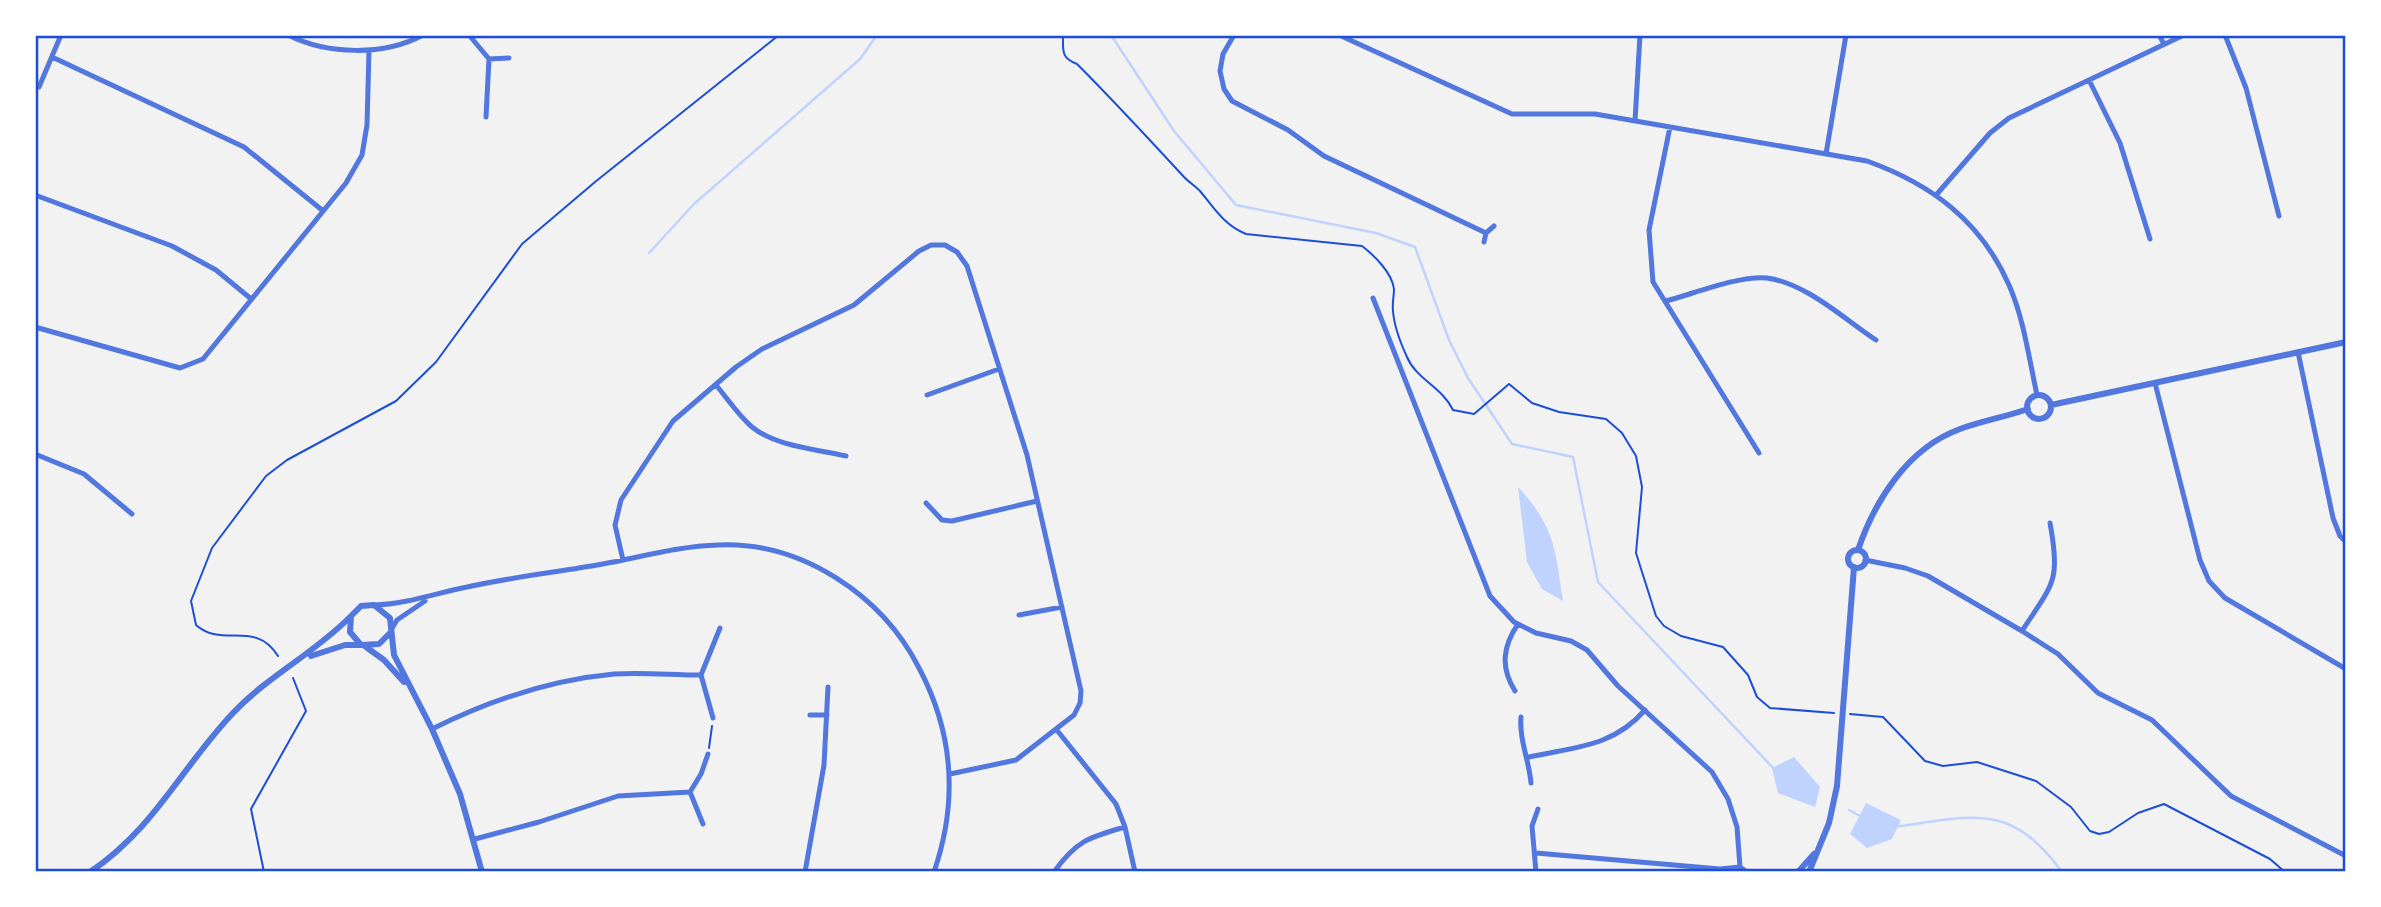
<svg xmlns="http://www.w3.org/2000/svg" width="2381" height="907" font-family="'Noto Sans',sans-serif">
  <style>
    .water { fill: #bfd3fe }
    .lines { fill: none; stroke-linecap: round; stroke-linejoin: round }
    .stream { stroke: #bfd3fe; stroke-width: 2.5 }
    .path { stroke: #1d4ed8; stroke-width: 2 }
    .minor { stroke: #5277de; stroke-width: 5 }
    .tertiary { stroke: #5277de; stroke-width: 6 }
    .neatline { fill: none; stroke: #1d4ed8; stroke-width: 2.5 }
  </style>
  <rect width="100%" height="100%" fill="#f2f2f2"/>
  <path class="water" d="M1518,487C1555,527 1555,549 1563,601L1542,589L1527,562Z
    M1794,757L1820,787L1815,807L1778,793L1772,768Z
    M1866,803L1901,820L1892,839L1867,848L1850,834Z"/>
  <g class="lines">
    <path class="stream" d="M1111,35L1174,131L1236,205L1376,233L1415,247L1449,340L1468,378L1512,444L1573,457L1598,582L1775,770
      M649,253L694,204L860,59L877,35
      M1849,810L1860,816
      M1895,827C1973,816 2010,801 2062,872"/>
    <path class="path" d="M1063,35C1063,51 1061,58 1077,64C1114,101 1149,139 1184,177C1189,182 1195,186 1200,191C1215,209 1224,225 1246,234L1362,246C1375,256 1392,273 1394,289C1394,296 1392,304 1393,311C1394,325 1401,344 1407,357C1416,379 1443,388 1453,410L1474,414L1509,384L1532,403L1559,412L1606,419L1622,433L1636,456L1642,487L1636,553L1656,616L1664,626L1681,636L1723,647L1748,675L1757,697L1770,708L1834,713
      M278,656C255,619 223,649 196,625L191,601L212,548L266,476L287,460L396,401L436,362L522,244L595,182L779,35
      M1850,714L1883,717L1925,761L1943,766L1977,762L2036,781L2071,807L2090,831L2099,834L2109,832L2138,813L2164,804L2270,859L2285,872
      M709,748L712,726
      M264,872L251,809L306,711L293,678"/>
    <path class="minor" d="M288,35C328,55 384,56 423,35
      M469,35L489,59
      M1234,35L1223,54L1220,71L1224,89L1232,101L1288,130L1324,156L1486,233
      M1339,35L1512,114H1595L1867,161C1931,184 1981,221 2009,285C2024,319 2029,359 2037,395
      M2159,35L2164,44
      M2225,35L2246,88L2279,216
      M52,57L244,147L322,210
      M2089,80L2120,143L2150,239
      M39,87L61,35
      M486,117L489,59L509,58
      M1635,121L1640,35
      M1670,127L1649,230L1653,282L1759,453
      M1826,154L1846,35
      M1937,194L1990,133L2009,118L2184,35
      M35,195L172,246L216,270L250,298
      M1484,242L1486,233L1494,226
      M1373,298L1490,596L1514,622L1536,633L1571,641L1587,650L1618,686L1712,772L1728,799L1737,827L1740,867L1747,872
      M1666,301C1693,294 1740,275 1767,278C1806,283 1844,319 1876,340
      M35,327L180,368L203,359L346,183L362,155L367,125L369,51
      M2298,352L2333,518L2340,536L2346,542
      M2155,383L2200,560L2209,581L2225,598L2346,669
      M716,385C727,398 738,415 752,427C777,447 816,449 846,456
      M927,395L999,369
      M35,454L84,474L132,514
      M926,503L942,520L952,521L1037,501
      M623,560L615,525L621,500L673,421L736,367L762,349L854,305L919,251L931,245H945L957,252L967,266L1027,455L1081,691L1080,703L1074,715L1016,760L950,774
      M1865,560L1905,568L1928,576L2022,631L2058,654L2098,693L2152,720L2231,796L2346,856
      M374,605C407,604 436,593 467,587C512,577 558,572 603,564C641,557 680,546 718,545C801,541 882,595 919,668C954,734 958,802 934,872
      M1019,615L1062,607
      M391,630L397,620L425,601
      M2022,631C2053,583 2061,582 2050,523
      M1515,691C1500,667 1503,646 1518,624
      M810,715H827
      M1521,717C1519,739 1529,760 1531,783
      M713,718L701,675L720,628
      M432,729C490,700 549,680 614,674C642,672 672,675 701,675
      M1056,729L1116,804L1125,827L1135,872
      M1529,757C1575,747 1613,747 1645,710
      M703,824L690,792L701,774L708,754
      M475,839L539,822L618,796L690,792
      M1536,853L1720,869L1740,867
      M805,872L824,765L828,687
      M1054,872C1076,841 1089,837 1125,827
      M1536,872L1532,826L1538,809"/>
    <path class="tertiary" d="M2027 407a12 12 0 1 1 24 0a12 12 0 1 1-24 0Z
      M2051,405L2346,342
      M1858,550C1875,500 1908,448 1960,429C1982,421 2005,417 2028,409
      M1848 559a9 9 0 1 1 18 0a9 9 0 1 1-18 0Z
      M389,634L379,644L361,645L350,632L351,616L361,606L374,605L390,618L394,655L432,729L460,794L482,872
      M366,647L384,660L404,682
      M311,656L345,645H361
      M90,872C155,828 181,768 233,713C268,676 313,654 349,618
      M1798,872L1814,854
      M1809,872L1829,823L1837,786L1854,567"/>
  </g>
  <rect width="2381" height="907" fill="none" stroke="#ffffff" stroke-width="74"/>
  <rect x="37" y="37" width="2307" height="833" class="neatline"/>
</svg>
